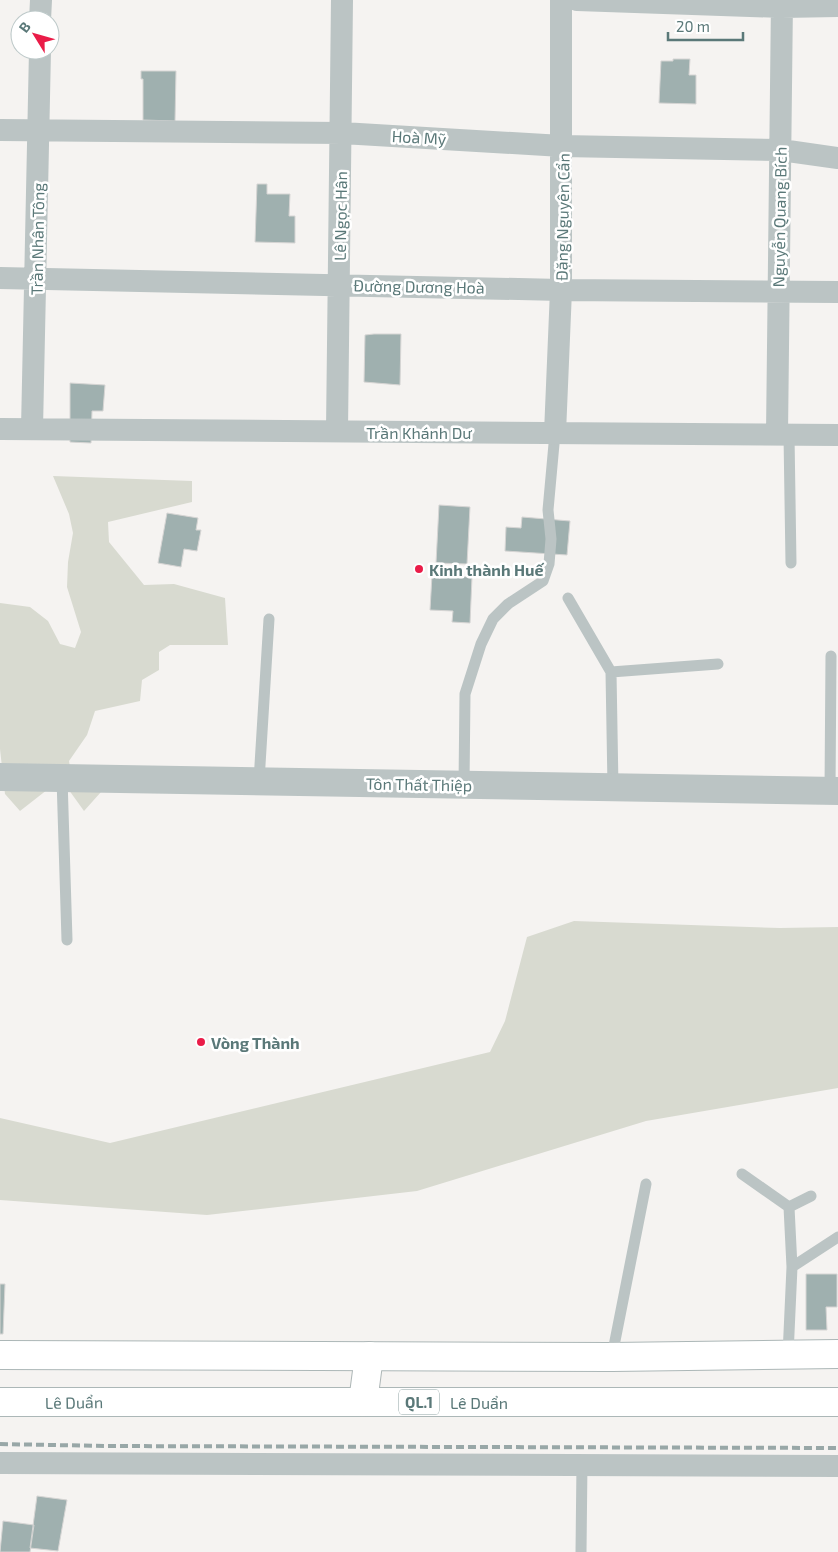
<svg xmlns="http://www.w3.org/2000/svg" width="838" height="1552" font-family="'Exo 2',sans-serif">
  <style>
    .green { fill: #d8dad0 }
    .building { fill: #9fb0af; stroke: #d6d5d4 }
    .lines { fill: none; stroke-linecap: round; stroke-linejoin: round }
    .primary-casing { stroke: #acb7b7; stroke-width: 30 }
    .trunk-casing { stroke: #aeb7b7; stroke-width: 30 }
    .service { stroke: #bbc4c4; stroke-width: 11 }
    .minor { stroke: #bbc4c4; stroke-width: 22 }
    .tertiary { stroke: #bbc4c4; stroke-width: 28 }
    .primary { stroke: #fff; stroke-width: 28 }
    .trunk { stroke: #fff; stroke-width: 28 }
    .rail { stroke: #98a7a7; stroke-width: 4; stroke-dasharray: 8 4; stroke-linecap: butt }
    .poi-dot { fill: #ea1c48; stroke: #fff; stroke-width: 2 }
    .labels { text-anchor: middle; dominant-baseline: central; stroke-width: 5; stroke-linejoin: round; paint-order: stroke }
    .shield { fill: #fff; stroke: #8ca0a0; stroke-width: 1 }
    .shield-label { font-size: 15px; font-weight: bold; fill: #5a7878 }
    .street-label { font-size: 16px; fill: #5a7878; stroke: #fff }
    .poi-label { font-size: 16px; font-weight: bold; fill: #5a7878; stroke: #fff; text-anchor: start }
  </style>
  <rect width="100%" height="100%" fill="#f5f3f1"/>
  <path class="green" d="M53,476L192,481V502L108,522L109,542L144,585L174,584L225,598L228,645H170L159,652V670L142,680L140,701L95,711L87,735L69,761L73,785L101,792L84,811L61,779L20,811L5,794L0,749V603L30,607L48,621L60,644L75,648L81,632L67,587L68,562L73,533L69,514Z
    M574,921L780,928L838,927V1088L646,1121L417,1191L207,1215L0,1200V1118L110,1143L490,1052L505,1021L527,937Z"/>
  <path class="building" d="M673,59H690L689,75H696V104L659,103L661,61H673Z
    M141,71H176L175,121L143,120V79H141Z
    M257,184H267V194H290L289,216H295V243L255,242Z
    M374,334H401L400,385L364,382L365,335Z
    M70,383L105,385L103,411H92L91,443L70,442Z
    M439,505L470,507L467,564L436,563Z
    M167,513L198,518L196,530H201L197,551L184,549L181,567L158,563Z
    M522,517L570,521L567,555L505,551L506,527L521,528Z
    M432,575L472,577L470,623L452,622L453,611L430,610Z
    M806,1274H837V1307H826L827,1330H806Z
    M0,1284H5L3,1334H0Z
    M37,1496L67,1500L58,1551L30,1548Z
    M3,1521L34,1525L30,1552H0Z"/>
  <g class="lines">
    <g class="primary-casing">
      <path id="primary" d="M0,1355L612,1357L838,1354
        M0,1402H838"/>
    </g>
    <g class="trunk-casing">
      <path id="trunk" d="M363,1402L369,1356"/>
    </g>
    <path class="service" d="M789,435L791,563
      M568,598L611,672L613,787
      M611,672L718,664
      M62,778L67,940
      M259,781L269,619
      M464,785L465,694L481,644L493,619L508,604L543,581L549,564L551,539L548,510L555,433
      M830,791L831,656
      M742,1174L789,1207
      M789,1207L811,1196
      M792,1267L838,1237
      M788,1355L792,1267L789,1207
      M612,1356L646,1184
      M581,1552L582,1463"/>
    <path class="minor" d="M577,0L782,7L838,6
      M40,20L41,0
      M0,130L342,133L562,146L781,150L838,158
      M0,278L561,290L838,292
      M0,429L838,435
      M32,429L40,50
      M337,431L342,0
      M555,433L561,290V0
      M777,434L782,0
      M0,1463L838,1466"/>
    <path class="tertiary" d="M0,777L838,791"/>
    <use href="#primary" class="primary"/>
    <use href="#trunk" class="trunk"/>
    <path class="rail" d="M0,1444L106,1446L838,1448"/>
  </g>
  <g class="poi-dot">
    <circle cx="419" cy="569" r="5"/>
    <circle cx="201" cy="1042" r="5"/>
  </g>
  <g class="labels">
    <rect class="shield" x="399" y="1389.5" width="40" height="25" rx="4"/>
    <g class="shield-label">
      <text x="419" y="1402">QL.1</text>
    </g>
    <g class="street-label">
      <text transform="translate(419 137) rotate(3)">Hoà Mỹ</text>
      <text transform="translate(340 216) rotate(-89)">Lê Ngọc Hân</text>
      <text transform="translate(562 217) rotate(-89)">Đặng Nguyên Cẩn</text>
      <text transform="translate(779 217) rotate(-89)">Nguyễn Quang Bích</text>
      <text transform="translate(37 239) rotate(-89)">Trần Nhân Tông</text>
      <text transform="translate(419 286) rotate(1)">Đường Dương Hoà</text>
      <text x="419" y="432">Trần Khánh Dư</text>
      <text transform="translate(419 784) rotate(1)">Tôn Thất Thiệp</text>
      <text transform="translate(74 1402) rotate(-1)">Lê Duẩn</text>
      <text x="479" y="1402">Lê Duẩn</text>
    </g>
    <g class="poi-label">
      <text x="429" y="569">Kinh thành Huế</text>
      <text x="211" y="1042">Vòng Thành</text>
    </g>
  </g>
  <g transform="translate(35 35) rotate(307)"><circle r="24" fill="#ffffff" stroke="#bdc9c9"/>
  <path d="M0-4L9 19L0 12L-9 19Z" fill="#ea1c48"/>
  <text y="-8" font-size="14" font-weight="bold" text-anchor="middle" fill="#5a7878">B</text>
  </g>
  <path d="M668 32v8h75v-8" fill="none" stroke="#5a7878" stroke-width="2.5"/>
  <text x="676" y="32" font-size="15" fill="#5a7878" stroke="#ffffff" stroke-width="4" paint-order="stroke">20 m</text>
</svg>
